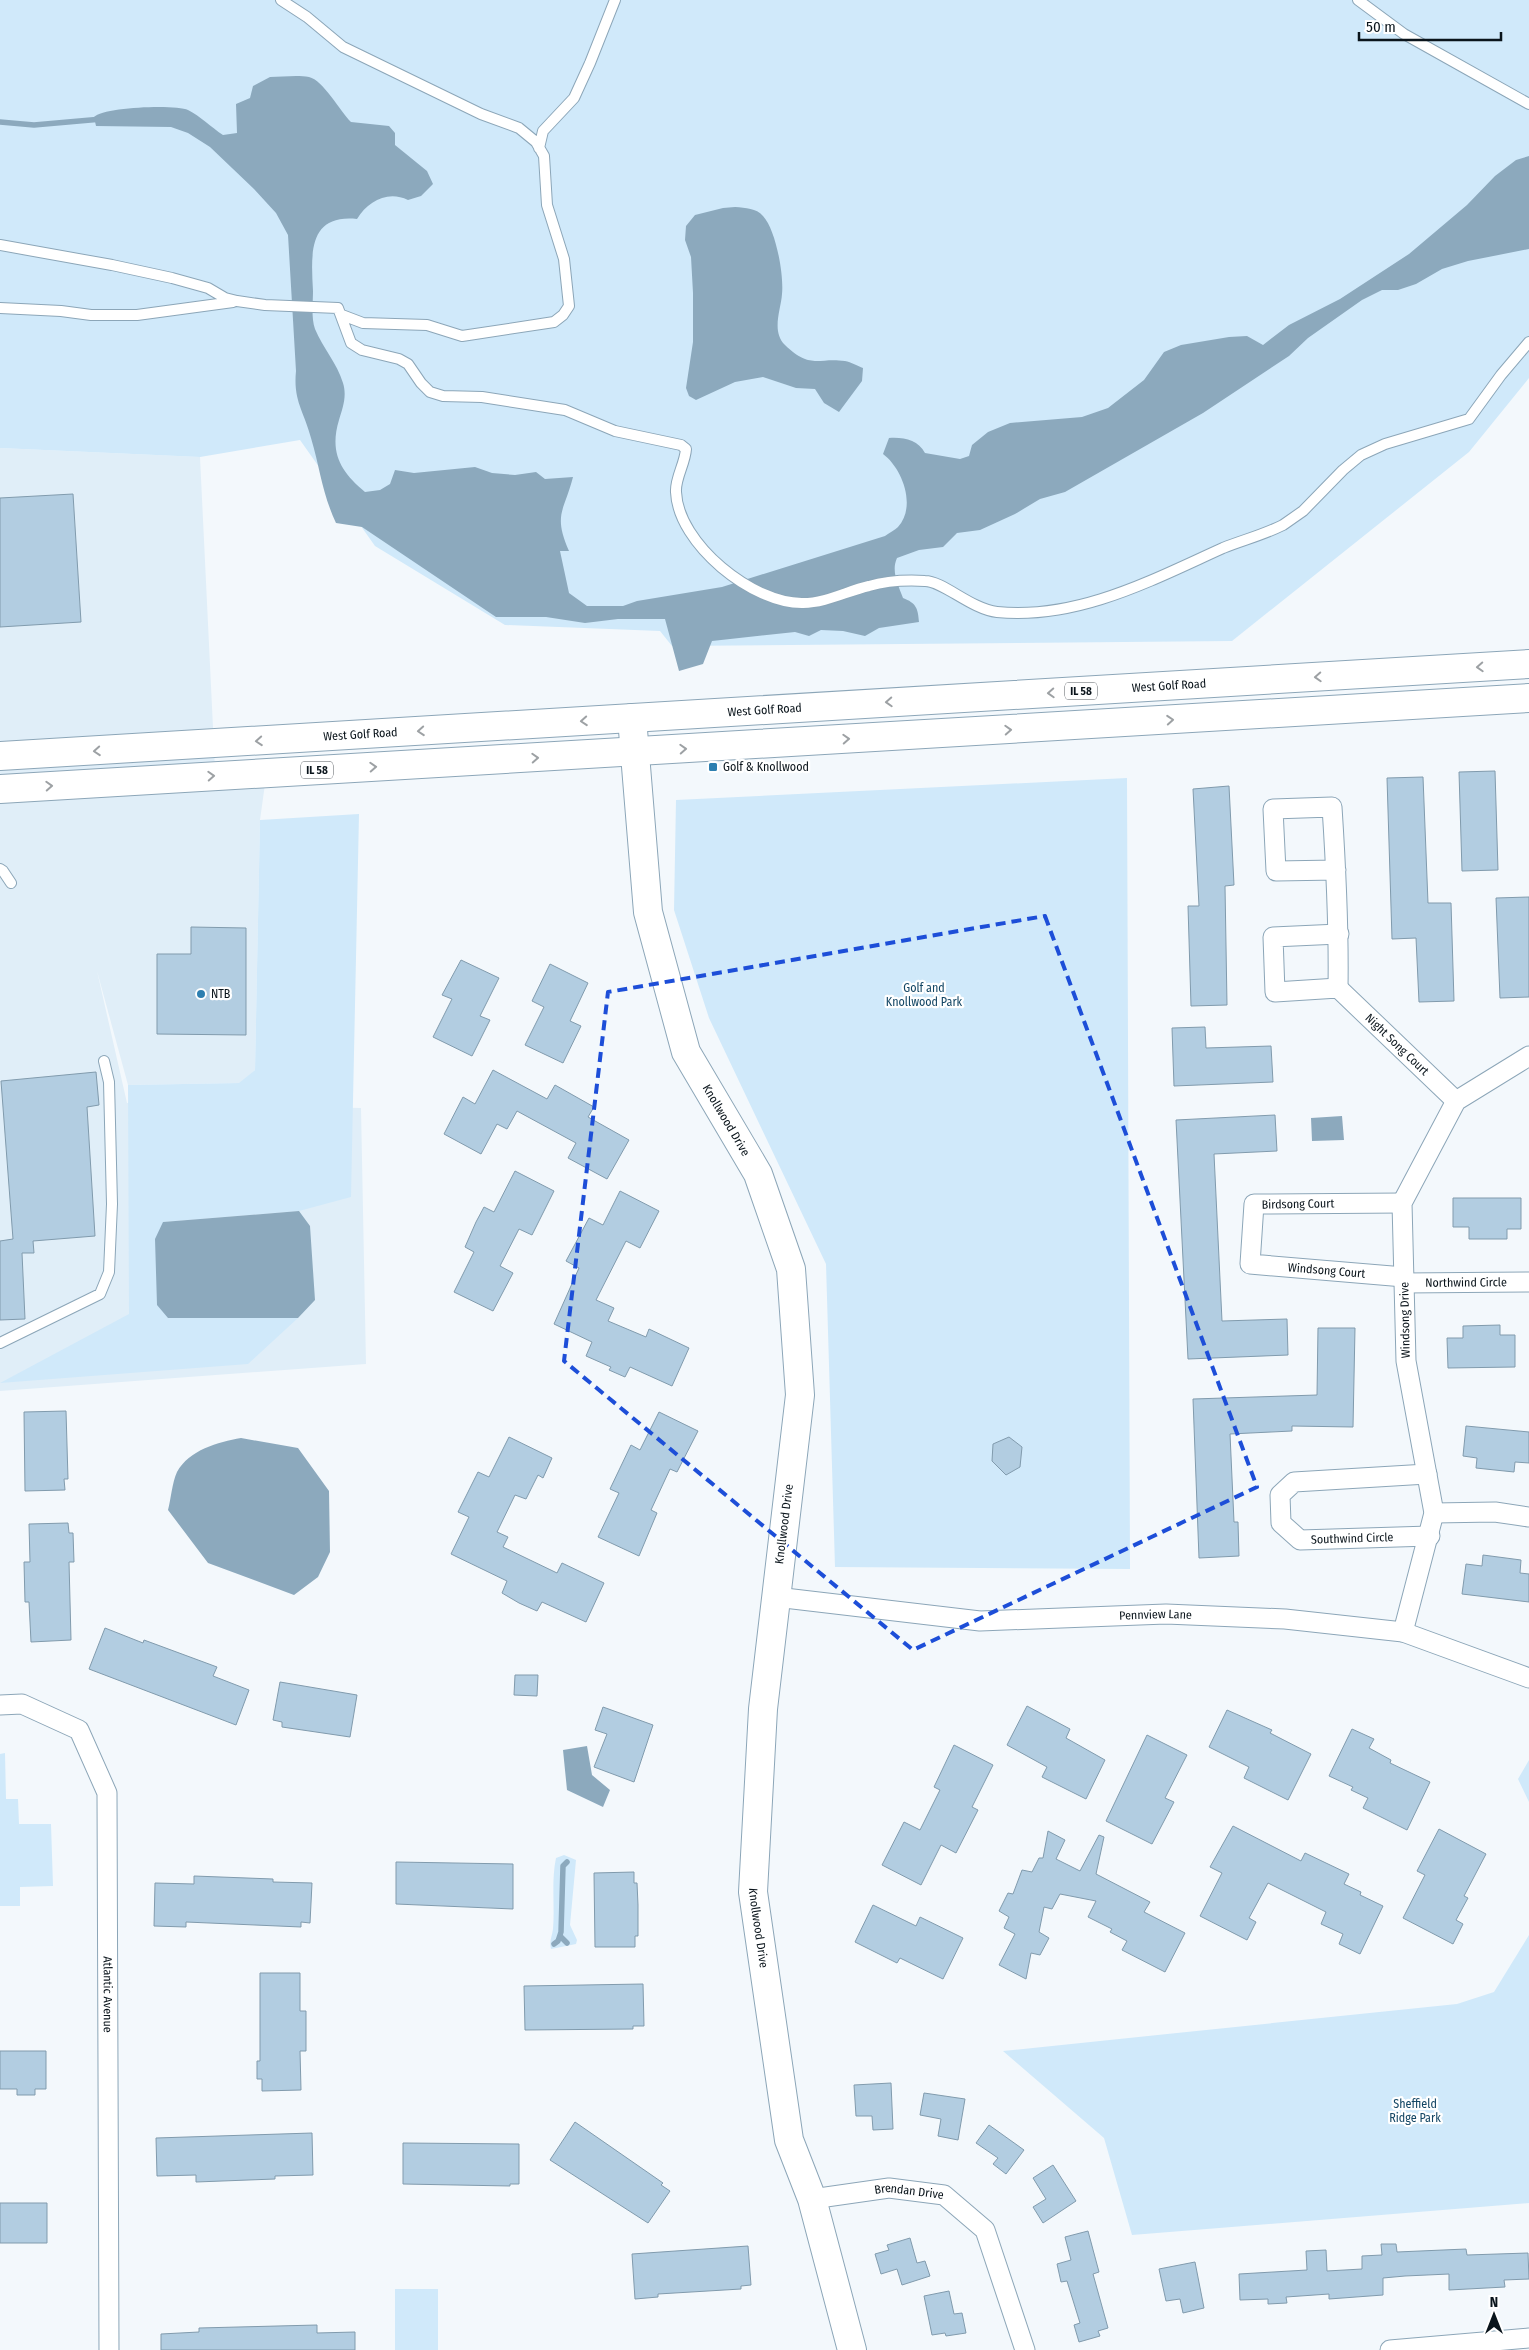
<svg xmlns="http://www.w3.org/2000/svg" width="1529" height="2350" font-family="'Fira Sans Condensed',sans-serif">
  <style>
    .built { fill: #e0eef8 }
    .green { fill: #d0e9fa }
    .water { fill: #8ca9bd }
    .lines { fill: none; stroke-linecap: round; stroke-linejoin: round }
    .stream { stroke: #8ca9bd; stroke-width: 5.5 }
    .building { fill: #b2cde1; stroke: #819bad }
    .lane-casing { stroke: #8ca6b8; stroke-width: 12 }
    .street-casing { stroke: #8ca6b8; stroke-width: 21 }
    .secondary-casing { stroke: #8ca6b8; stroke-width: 30 }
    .primary-casing { stroke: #8ca6b8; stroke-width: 30 }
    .lane { stroke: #fff; stroke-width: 10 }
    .street { stroke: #fff; stroke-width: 19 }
    .secondary { stroke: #fff; stroke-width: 28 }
    .primary { stroke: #fff; stroke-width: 28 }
    .oneway { stroke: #9da1a4 }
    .marked { fill: none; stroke: #1d4ed8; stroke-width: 4; stroke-dasharray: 10 6; stroke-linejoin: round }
    .poi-dot { fill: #2d7fb0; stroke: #fff; stroke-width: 2 }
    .labels { text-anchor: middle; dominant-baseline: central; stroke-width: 4.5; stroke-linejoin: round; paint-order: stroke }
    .shield { fill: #fff; stroke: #545a5f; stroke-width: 1 }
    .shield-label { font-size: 11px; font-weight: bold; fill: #0a141b }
    .street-label { font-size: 12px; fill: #0a141b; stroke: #fff }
    .poi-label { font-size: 12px; fill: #0a141b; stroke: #fff; text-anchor: start }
    .park-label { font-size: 12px; fill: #134664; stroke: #fff }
  </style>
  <rect width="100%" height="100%" fill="#f3f8fc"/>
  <path class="built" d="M0,448L200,457L216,790L265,784L260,820L255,1070L240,1083L128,1085L97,971L127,1103L361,1108L366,1364L0,1391Z"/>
  <path class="green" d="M0,0H1529V378L1469,452L1232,641L672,646L660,631L505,625L375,546L300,440L200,457L0,448Z
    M1127,778L1130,1569L835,1567L826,1264L709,1018L674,910L676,800Z
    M359,814L351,1197L299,1211L163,1222L168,1318H298L248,1364L0,1383L129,1314L128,1085L239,1083L255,1070L260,820Z
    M5,1753L6,1799H18L19,1824H51L53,1886L20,1887V1906H0V1754Z
    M1529,1760V1802L1518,1779Z
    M564,1855L576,1860L570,1925L577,1940L576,1944L551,1949C549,1941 552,1937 553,1929C555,1906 551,1882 556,1858Z
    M1529,1935V2203L1132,2235L1104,2138L1003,2051L1457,2004L1494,1992Z
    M395,2289H438V2350H395Z"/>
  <path class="water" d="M270,77C282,77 297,75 309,77C323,80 340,111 351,122L389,126L395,133V145L427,171L433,184L421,196L408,200C388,190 368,201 357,219C308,214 311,254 313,291C313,302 311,318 315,329C323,348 337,363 343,383C347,396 343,407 339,420C329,453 341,472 365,492L380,490L390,484L395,470L414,473L475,467L492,473L515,475L536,472L545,479L573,477C564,512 553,514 569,551H560L569,593L587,606H623L637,601L722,587L885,536C889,533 895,530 898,527C917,506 902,468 883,454L889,438C904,437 918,440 925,453L960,459L969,456L972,445L988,432L1010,423L1082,417L1108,408L1144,380L1164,352L1181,345L1229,337L1247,336L1263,345L1289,325L1340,299L1409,254L1467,205L1495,176L1516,160L1529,156V249L1468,261L1442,269L1416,284L1398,290H1382L1362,300L1308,338L1289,356L1203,413L1065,492L1040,499L1015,514L980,530L957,533L943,547L919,550L897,558C891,571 898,585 903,598C916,603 918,608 919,622L879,628L865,636L843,631L821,630L809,636L795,632L712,641L703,664L679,671L665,619H618L585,623L546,617H496L362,527L336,523C322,493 320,468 311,438C304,411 293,401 296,371L288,235L276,213L254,189L210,147L188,133L171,127L96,126L94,117C103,107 176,104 188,110C200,116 211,127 223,135L237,133L236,104L250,98L253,86Z
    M735,207C746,208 756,208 763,216C776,230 784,275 782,294C781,310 771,331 785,345C811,370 818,357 845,361C851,362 858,366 863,368L862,381L839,412L824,403L815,389L796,388L763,377L735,382L696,400L689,396L686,388L693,342V293L691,257L685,240L686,226L695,215L723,208Z
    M1342,1116L1344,1140L1312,1141L1311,1118Z
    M299,1211L310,1226L315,1300L298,1318H168L157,1305L155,1239L163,1222Z
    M241,1438L298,1448L329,1491L330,1552L318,1577L294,1595L208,1563L168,1510C171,1499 172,1483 177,1472C189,1450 218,1442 241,1438Z
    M587,1746L592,1775L610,1790L603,1807L567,1790L563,1750Z"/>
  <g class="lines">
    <path class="stream" d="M0,122L34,125L102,119
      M560,1936L567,1943
      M554,1944L558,1941L561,1932L563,1866L567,1862"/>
  </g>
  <path class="building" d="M73,494L81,622L0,627V498Z
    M1495,771L1498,870L1462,871L1459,772Z
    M1423,777L1428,903H1451L1454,1001L1419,1002L1416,938L1392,939L1387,778Z
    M1229,786L1234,885L1225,886L1227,1005L1191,1006L1188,906H1199L1193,789Z
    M1529,897V997L1500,998L1496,898Z
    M191,927L246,928V1035L157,1034V954H191Z
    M461,960L499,978L480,1016L490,1020L472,1056L433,1037L452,999L442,995Z
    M550,964L588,983L570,1021L581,1026L563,1063L525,1045L544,1007L532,1001Z
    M1205,1027L1206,1048L1271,1046L1273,1082L1174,1086L1172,1028Z
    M493,1070L547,1099L555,1085L594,1107L588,1117L629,1140L607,1179L568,1158L576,1143L517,1111L507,1129L497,1124L481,1154L444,1134L463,1097L475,1104Z
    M96,1072L99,1105L87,1107L95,1236L33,1241L34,1253H22L25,1319L0,1320V1241L13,1239L1,1081Z
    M1275,1115L1277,1151L1214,1154L1222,1321L1287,1319L1288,1355L1188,1359L1176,1120Z
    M515,1171L554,1191L532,1235L519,1229L500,1266L513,1273L493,1311L454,1292L474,1252L465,1247L476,1222L484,1207L494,1212Z
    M620,1191L659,1211L640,1248L626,1241L596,1300L614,1308L608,1321L646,1337L649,1329L689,1348L672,1386L630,1367L625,1377L609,1370L611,1367L586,1356L592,1342L554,1324L579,1268L566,1261L589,1218L603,1225Z
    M1453,1198H1521V1229H1507V1239H1469V1227H1453Z
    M1500,1325V1335H1515V1367L1448,1368L1447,1338H1463V1326Z
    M1318,1328H1355L1353,1427L1292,1426V1431L1230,1434L1234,1522H1238L1239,1556L1199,1558L1193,1399L1317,1395Z
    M66,1411L68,1479H64L65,1490L25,1491L24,1412Z
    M659,1412L698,1431L677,1472L670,1469L651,1510L657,1513L639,1556L598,1537L619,1493L610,1489L631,1445L640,1450Z
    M1466,1426L1529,1432V1463L1515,1462L1514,1472L1476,1468L1477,1458L1463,1456Z
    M509,1437L552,1458L543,1478L538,1475L526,1499L515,1495L497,1532L508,1537L503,1547L557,1573L562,1563L604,1583L586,1622L542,1602L537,1611L519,1603L502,1593L507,1581L451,1554L469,1517L458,1512L478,1472L489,1477Z
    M1009,1437L1022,1447L1020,1467L1006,1475L992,1461L993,1444Z
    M68,1523L69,1533H73L74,1562H69L71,1640L31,1642L29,1602H25L24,1562H30L29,1524Z
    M1483,1555L1521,1560L1520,1573L1529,1574V1602L1462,1594L1466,1564L1482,1566Z
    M105,1628L143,1643L144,1640L217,1667L213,1676L249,1690L236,1725L89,1669Z
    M515,1675H538L537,1696L514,1695Z
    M280,1682L357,1695L350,1737L282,1727V1722L273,1720Z
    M1027,1706L1070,1729L1066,1738L1105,1760L1086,1799L1042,1777L1047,1767L1007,1745Z
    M603,1707L653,1725L634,1782L594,1767L607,1734L595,1730Z
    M1227,1710L1272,1730L1270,1733L1311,1754L1288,1800L1244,1778L1249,1767L1209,1747Z
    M1352,1729L1374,1739L1369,1748L1391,1760L1390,1763L1430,1782L1407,1830L1363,1808L1368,1798L1351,1790L1353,1787L1329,1776Z
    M1147,1735L1187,1755L1165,1798L1174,1802L1152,1844L1106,1821Z
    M954,1745L993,1765L972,1807L978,1810L956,1853L941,1845L921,1885L882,1865L904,1822L920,1830L940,1790L934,1787Z
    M1233,1826L1301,1861L1305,1853L1349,1874L1344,1884L1361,1892L1360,1895L1383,1906L1360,1954L1339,1944L1343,1934L1321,1924L1326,1912L1268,1883L1249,1918L1256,1922L1247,1940L1200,1916L1222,1873L1210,1867Z
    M1439,1829L1486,1854L1464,1896L1468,1898L1456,1920L1463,1924L1453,1944L1403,1918L1425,1875L1417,1871Z
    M1048,1831L1065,1840L1056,1859L1080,1871L1099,1835L1104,1837L1096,1874L1150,1902L1144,1912L1185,1933L1165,1972L1122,1950L1127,1941L1110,1932L1112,1929L1088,1917L1096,1901L1060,1894L1052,1909L1044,1907L1039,1932L1049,1938L1040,1955L1031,1953L1026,1979L999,1965L1015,1934L1004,1928L1009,1917L999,1911L1008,1893L1013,1894L1022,1870L1032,1872L1039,1858H1043Z
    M396,1862L513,1864V1909L396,1904Z
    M634,1872V1883H637L638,1905V1936H635V1947H595L594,1873Z
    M194,1876L273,1879V1882L312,1883L310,1923L301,1922V1927L186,1922V1927L154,1926L155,1883L194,1884Z
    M873,1905L916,1926L920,1917L963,1938L943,1979L900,1958L897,1963L855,1942Z
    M260,1973H300V2011H306V2051H300L301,2090L262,2091V2079H257V2061H260Z
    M643,1984L644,2026H633V2029L525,2030L524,1986Z
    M0,2051H46V2089H35V2095H17V2089H0Z
    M891,2083L893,2129L873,2130L872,2116H856L854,2085Z
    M924,2093L965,2099L958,2140L938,2136L941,2119L920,2115Z
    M575,2122L663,2183L661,2185L670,2191L648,2223L550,2160Z
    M989,2125L1024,2150L1006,2174L993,2164L998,2158L976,2143Z
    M312,2133L313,2175L275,2176V2179L196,2182V2175L157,2176L156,2138Z
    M403,2143L519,2144V2184H510V2186L403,2184Z
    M1053,2165L1076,2201L1043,2223L1033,2207L1046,2199L1033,2178Z
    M0,2203H47V2243H0Z
    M1088,2231L1099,2272L1093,2274L1108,2328L1098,2331L1100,2336L1079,2342L1074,2325L1080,2323L1067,2281L1061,2282L1057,2264L1071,2260L1065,2237Z
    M910,2238L917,2263L925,2261L930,2276L902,2285L897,2269L881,2274L875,2254L889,2250L887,2245Z
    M1381,2244H1396L1397,2252L1466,2249L1467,2255L1528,2253L1529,2279L1504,2280L1505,2287L1449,2290V2274L1405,2276L1383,2278V2295L1329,2299V2294L1286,2297L1287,2303L1268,2304V2299L1240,2300L1239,2274L1307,2270L1306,2251L1326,2250L1327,2271L1362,2269V2256L1382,2255Z
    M748,2246L751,2285L741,2286V2289L658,2294V2297L635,2299L632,2254Z
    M1195,2262L1204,2308L1183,2313L1180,2299L1166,2301L1159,2269Z
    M949,2291L954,2314L962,2313L966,2333L946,2336L945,2333L932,2335L924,2296Z
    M317,2325V2333L355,2332V2350H161V2334L199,2332V2328Z"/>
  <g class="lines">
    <g class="lane-casing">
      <path id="lane" d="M281,0L307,17L343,47L481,114L519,128L536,142L544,156L547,205L564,259L569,306L563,315L554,322L462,336L427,325L363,323L342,315
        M1358,0L1404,34L1529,104
        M539,148L543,131L574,98L590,63L615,0
        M0,245L112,265L172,278L208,288L225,298L237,301L265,305L338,308L351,343L362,350L399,359L408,364L421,383L430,392L443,396L482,397L565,410L615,431L681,445L686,449C685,464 675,478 676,492C678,544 753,604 803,603C826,603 847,591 869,586C886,581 907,580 925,581C943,581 971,609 997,612C1078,620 1152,580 1223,548C1243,540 1263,535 1283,525L1303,511L1343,470L1361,455L1385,444L1469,419L1501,375L1529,342
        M0,308L61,311L91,315H137L233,302
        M0,869L3,871L11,883
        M0,1343L100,1294L109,1272L112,1204L109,1082L104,1061"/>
    </g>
    <g class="street-casing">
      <g id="street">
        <path d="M1336,870L1276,871L1273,809L1332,807C1336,868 1339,928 1338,988"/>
        <path id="s1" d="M1339,934L1273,937L1275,992L1338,988L1456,1101"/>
        <path id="s2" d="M1402,1203L1254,1204L1250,1264L1404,1277"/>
        <path id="s3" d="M1404,1283L1529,1282"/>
        <path id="s4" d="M1427,1474L1294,1482L1280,1495L1281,1523L1300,1540L1430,1536"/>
        <path d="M1434,1513L1495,1512L1529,1517"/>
        <path id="s5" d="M776,1597L980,1621L1166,1614L1285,1619L1403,1632L1529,1678"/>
        <path d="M1403,1632L1434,1513L1406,1361L1402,1203L1456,1101L1529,1056"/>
        <path id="s6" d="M0,1705L22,1704L79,1730L107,1793L109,2350"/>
        <path id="s7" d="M812,2199L889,2188L944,2195L985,2230L1025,2350"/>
        <path d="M1390,2350L1529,2338"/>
      </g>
    </g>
    <g class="secondary-casing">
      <g id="secondary">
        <path id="s8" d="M632,718L648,912L686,1052L758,1174L791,1269L800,1395L763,1709L753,1892L789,2140L812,2199L852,2350"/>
      </g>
    </g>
    <g class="primary-casing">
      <g id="primary">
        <path id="s9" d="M0,756L1529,664"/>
        <path d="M0,789L1529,698"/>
      </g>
    </g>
    <use href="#lane" class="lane"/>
    <use href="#street" class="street"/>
    <use href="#secondary" class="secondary"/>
    <use href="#primary" class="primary"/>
  </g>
  <defs><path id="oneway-chevron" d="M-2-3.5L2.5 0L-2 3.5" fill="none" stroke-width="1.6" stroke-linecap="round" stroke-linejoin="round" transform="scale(1.25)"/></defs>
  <g class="oneway">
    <use href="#oneway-chevron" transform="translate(1480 667) rotate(177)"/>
    <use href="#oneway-chevron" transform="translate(1318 677) rotate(177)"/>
    <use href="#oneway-chevron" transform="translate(1051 693) rotate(177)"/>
    <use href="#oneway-chevron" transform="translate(889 702) rotate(177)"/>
    <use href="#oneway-chevron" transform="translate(1170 720) rotate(-4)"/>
    <use href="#oneway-chevron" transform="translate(584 721) rotate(176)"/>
    <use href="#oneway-chevron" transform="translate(1008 730) rotate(-3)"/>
    <use href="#oneway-chevron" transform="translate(421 731) rotate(176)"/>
    <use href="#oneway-chevron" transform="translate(846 739) rotate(-3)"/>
    <use href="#oneway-chevron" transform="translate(259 741) rotate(176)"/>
    <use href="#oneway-chevron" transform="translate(683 749) rotate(-3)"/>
    <use href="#oneway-chevron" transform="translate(97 751) rotate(176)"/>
    <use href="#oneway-chevron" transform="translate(535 758) rotate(-3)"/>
    <use href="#oneway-chevron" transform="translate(373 767) rotate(-3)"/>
    <use href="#oneway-chevron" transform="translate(211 776) rotate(-3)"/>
    <use href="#oneway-chevron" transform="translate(49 786) rotate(-3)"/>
  </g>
  <path class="marked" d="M1045,916L1257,1487L913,1650L564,1361L608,992Z"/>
  <g class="poi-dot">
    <rect x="708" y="762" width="10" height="10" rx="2.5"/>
    <circle cx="201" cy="994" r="5"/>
  </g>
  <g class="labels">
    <g class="shield">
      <rect x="1065" y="682.5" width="32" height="17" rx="4"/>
      <rect x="301" y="761.5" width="32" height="17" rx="4"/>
    </g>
    <g class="shield-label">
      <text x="1081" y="691">IL 58</text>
      <text x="317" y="770">IL 58</text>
    </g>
    <g class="street-label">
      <text stroke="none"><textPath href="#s9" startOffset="1171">West Golf Road</textPath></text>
      <text stroke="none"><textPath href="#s9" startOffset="766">West Golf Road</textPath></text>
      <text stroke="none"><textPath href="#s9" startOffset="361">West Golf Road</textPath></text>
      <text stroke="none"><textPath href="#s1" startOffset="266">Night Song Court</textPath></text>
      <text stroke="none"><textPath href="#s8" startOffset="419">Knollwood Drive</textPath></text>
      <text transform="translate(1298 1204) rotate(-1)">Birdsong Court</text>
      <text stroke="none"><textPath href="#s2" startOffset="285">Windsong Court</textPath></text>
      <text stroke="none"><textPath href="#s3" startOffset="62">Northwind Circle</textPath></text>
      <text transform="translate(1405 1320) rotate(-91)">Windsong Drive</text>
      <text transform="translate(784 1524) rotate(-83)">Knollwood Drive</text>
      <text stroke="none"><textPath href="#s4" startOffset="258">Southwind Circle</textPath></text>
      <text stroke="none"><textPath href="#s5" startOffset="381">Pennview Lane</textPath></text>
      <text stroke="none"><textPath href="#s8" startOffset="1244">Knollwood Drive</textPath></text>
      <text stroke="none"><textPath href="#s6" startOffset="355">Atlantic Avenue</textPath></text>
      <text stroke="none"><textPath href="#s7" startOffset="98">Brendan Drive</textPath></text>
    </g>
    <g class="poi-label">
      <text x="723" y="767">Golf &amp; Knollwood</text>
      <text x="211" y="994">NTB</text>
    </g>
    <g class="park-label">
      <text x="924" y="988">Golf and<tspan x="924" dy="14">Knollwood Park</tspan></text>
      <text x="1415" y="2104">Sheffield<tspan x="1415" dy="14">Ridge Park</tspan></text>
    </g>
  </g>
  <g transform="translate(1494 2315)" stroke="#ffffff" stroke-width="4" paint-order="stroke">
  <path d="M0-4L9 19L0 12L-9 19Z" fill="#0a141b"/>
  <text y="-8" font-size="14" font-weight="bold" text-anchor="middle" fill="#0a141b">N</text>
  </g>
  <path d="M1359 32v8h142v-8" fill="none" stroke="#0a141b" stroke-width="2.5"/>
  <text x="1366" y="32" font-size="15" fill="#0a141b" stroke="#ffffff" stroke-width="4" paint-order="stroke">50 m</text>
</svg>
